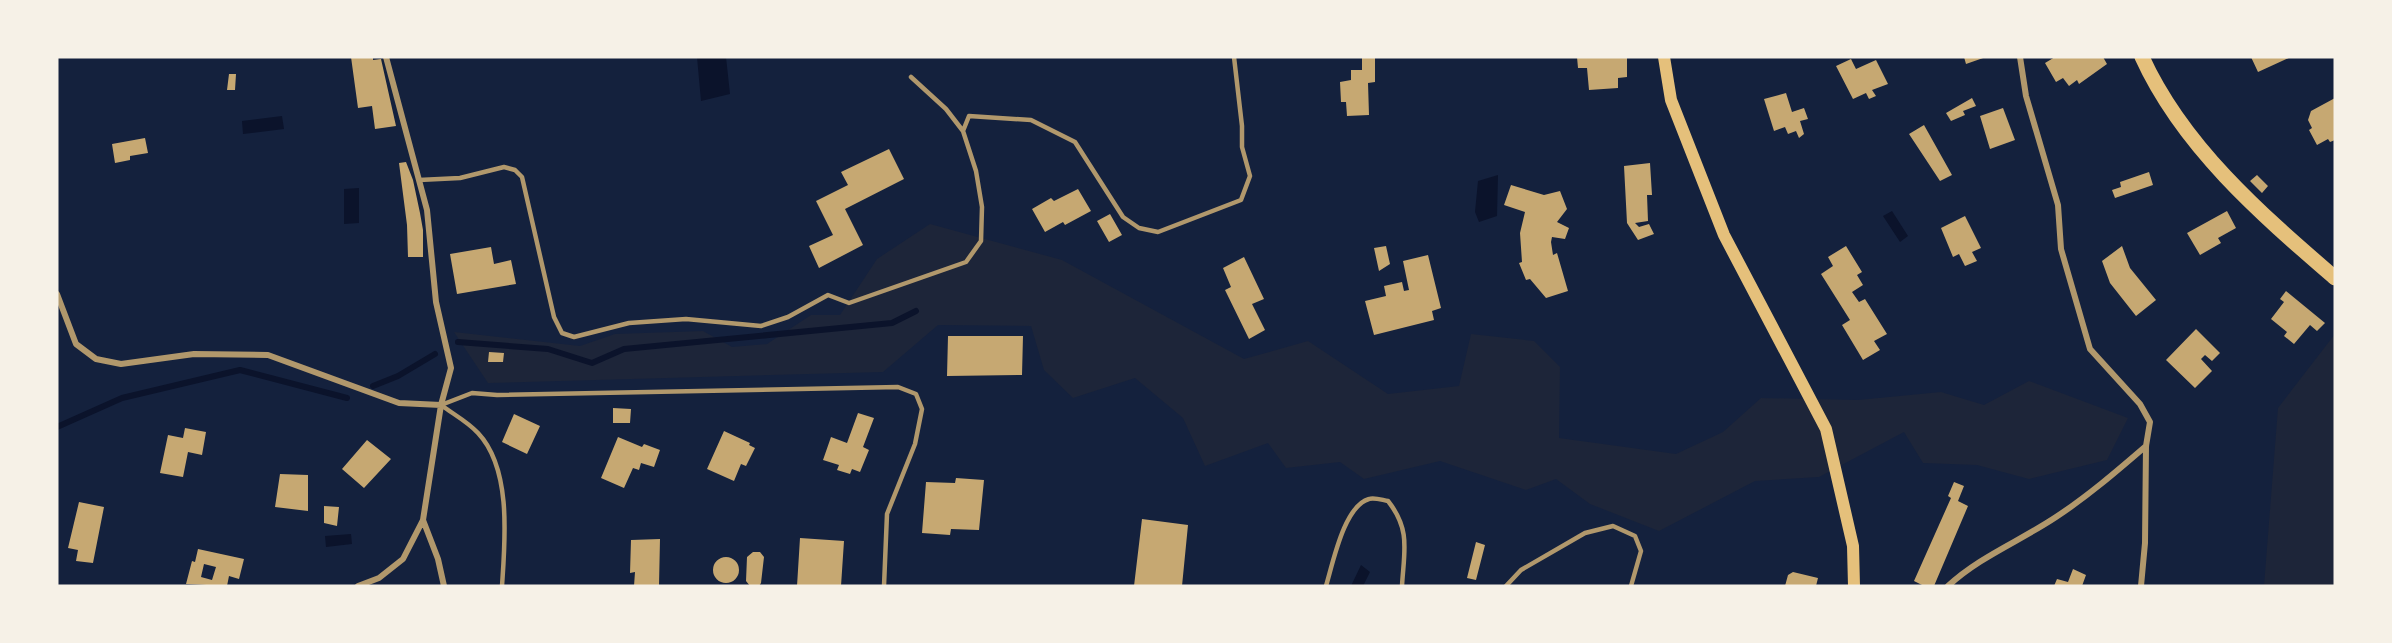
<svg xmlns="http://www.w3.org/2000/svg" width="2392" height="643" font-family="Commissioner,sans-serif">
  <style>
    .green { fill: #1d2539 }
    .water { fill: #0b132b }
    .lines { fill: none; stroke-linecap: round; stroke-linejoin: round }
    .stream { stroke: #0b132b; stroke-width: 6 }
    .building { fill: #c6a872; fill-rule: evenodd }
    .service { stroke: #b1986c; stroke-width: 4.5 }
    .minor { stroke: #b1986c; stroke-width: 6 }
    .secondary { stroke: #e5c07b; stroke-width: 12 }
    .primary { stroke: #e5c07b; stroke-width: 15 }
  </style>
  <rect width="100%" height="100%" fill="#14213d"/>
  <path class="green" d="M930,224L1062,260L1244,359L1308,341L1388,394L1459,386L1471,334L1534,341L1560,367L1559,438L1676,454L1723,432L1761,398L1858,400L1941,392L1984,405L2029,381L2128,418L2107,460L2029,479L1977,465L1923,463L1904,432L1819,477L1755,481L1659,531L1590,504L1556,479L1526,490L1440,461L1364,479L1340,462L1286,468L1268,443L1205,466L1183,418L1135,378L1073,398L1044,370L1031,326L938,325L883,372L488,383L454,332L580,346L615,334L703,331L732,347L767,344L811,315H840L877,259Z
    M2335,334V586H2264L2278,408Z"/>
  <path class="water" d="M697,57H726L730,94L701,101Z
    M282,116L284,129L243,134L242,121Z
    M1498,175L1497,216L1479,222L1475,212L1478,181Z
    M359,188V223L344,224V189Z
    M1892,211L1908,236L1900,242L1883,216Z
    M351,534L352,544L326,547L325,536Z
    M1361,565L1370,572L1363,586H1351Z"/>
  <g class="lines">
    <path class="stream" d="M458,342L548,349L592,363L624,349L892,323L916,311
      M373,386L398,376L435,354
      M57,427L122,398L240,370L347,398"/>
  </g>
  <path class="building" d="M351,57H373V60L381,59L396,126L375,129L372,106L358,108Z
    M1375,57V82L1368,83L1369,115L1347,116L1346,102H1341L1340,82L1351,80V70H1362V58Z
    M1577,57H1627V77L1618,78V88L1589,90L1587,68H1578Z
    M1964,57H1986L1966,64Z
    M2055,57H2103L2107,64L2079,84L2077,80L2069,86L2063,78L2056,82L2045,63Z
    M2251,57H2291L2258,72Z
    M1851,59L1856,69L1876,60L1888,84L1872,90L1876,96L1869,99L1866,93L1853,99L1836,66Z
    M229,74H236L235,90H227Z
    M1786,93L1792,112L1804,108L1808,119L1800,121L1804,134L1799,138L1796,131L1788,134L1785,127L1774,131L1764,99Z
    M1972,98L1976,106L1963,111L1965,115L1951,121L1946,113Z
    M2335,98V140L2330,142L2328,139L2317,145L2309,130L2312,128L2308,120L2311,111Z
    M2003,108L2015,140L1990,149L1980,116Z
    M1924,125L1952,175L1940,181L1909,134Z
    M145,138L148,153L130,156V160L115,163L112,144Z
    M889,149L904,179L845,209L863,245L819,268L809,246L833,235L816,201L848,185L841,172Z
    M406,162L413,180L420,213L423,230V257H408L407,225L399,163Z
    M1650,163L1652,195H1647L1648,221L1635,223L1639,227L1649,224L1654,234L1638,240L1627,223L1624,166Z
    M2149,172L2153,185L2115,198L2112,190L2121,187L2120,182Z
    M2257,175L2268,186L2262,193L2250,181Z
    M1511,185L1544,195L1560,191L1567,209L1557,222L1569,228L1565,239L1552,237L1551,242L1553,255L1557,253L1568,291L1546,298L1530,279L1526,280L1519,263L1522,262L1520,233L1525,212L1504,205Z
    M1078,189L1091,211L1065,225L1063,222L1045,232L1032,209L1051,198L1054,201Z
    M2227,211L2236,228L2218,238L2221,243L2200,255L2187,233Z
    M1110,214L1122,235L1109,242L1097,221Z
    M1965,216L1981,248L1972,252L1977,261L1965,266L1959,254L1953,257L1941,228Z
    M1386,246L1390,264L1379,271L1374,248Z
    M1846,246L1862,272L1857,275L1863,285L1852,292L1859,302L1865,299L1887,334L1874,341L1880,350L1863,360L1842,325L1850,320L1821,274L1833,266L1828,257Z
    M2122,246L2130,268L2156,300L2136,316L2110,283L2102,261Z
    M491,247L494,264L511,260L516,284L457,294L450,254Z
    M1428,255L1441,308L1432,311L1434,320L1374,335L1365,301L1386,296L1384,286L1402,282L1404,291L1409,290L1403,261Z
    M1244,257L1264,299L1252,304L1265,330L1249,339L1225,290L1231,287L1223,268Z
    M2286,291L2325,323L2317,331L2310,325L2294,344L2284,336L2287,332L2271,319L2284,302L2280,299Z
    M2196,329L2220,353L2212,361L2205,355L2201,359L2212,371L2195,388L2166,360Z
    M948,336H1023L1022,375L947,376Z
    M489,352L504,353L503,362H488Z
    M613,408L631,409L630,423H613Z
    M858,413L874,418L863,447L869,450L860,472L852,469L850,474L837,470L839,465L823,460L831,437L847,443Z
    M514,414L540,426L527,454L502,442Z
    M185,428L206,432L202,455L188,452L183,477L160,473L168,435L183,438Z
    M724,431L750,443L749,445L755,448L746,466L741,464L734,481L707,469Z
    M618,437L642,447L644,444L660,450L654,467L641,463L639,470L633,468L624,488L601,478Z
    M367,440L391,459L364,488L342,469Z
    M280,474L308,475V511L275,507Z
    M956,478L984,480L979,530L951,529L950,535L922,533L926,482L955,483Z
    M1954,482L1964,486L1958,501L1968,506L1934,586H1924L1914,581L1951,498L1948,496Z
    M79,502L104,507L93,563L76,561L78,550L68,548Z
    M324,506L339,507L337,526L324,523Z
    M1142,519L1188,525L1182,586H1134Z
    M800,538L844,541L841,586H797Z
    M660,539L659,586H634L635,572L630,573L631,540Z
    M1476,542L1485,545L1476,580L1467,578Z
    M198,549L244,559L239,579L229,576L227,586L186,584L192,561L195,562ZM204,564L216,567L212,580L201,577Z
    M753,552H760L764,557L761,583L759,586H750L746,581L747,557Z
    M713 570a13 13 0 1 1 26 0a13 13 0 1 1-26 0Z
    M2073,569L2086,575L2082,586H2054L2057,579L2068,582Z
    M1793,572L1818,578L1816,586H1785L1788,575Z"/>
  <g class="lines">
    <path class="service" d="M911,77L946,109L963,131
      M419,180L460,178L504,167L515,170L522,177L554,317L562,333L574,337L629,323L686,319L761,326L788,317L828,295L849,303L966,262L981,241L982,207L976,171L963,131L969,116L1031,120L1075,142L1123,217L1139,228L1158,232L1241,200L1250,176L1242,147V126L1234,57
      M441,405L472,393L497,395L898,387L916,394L922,409L915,444L887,514L884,586
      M441,405C453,414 468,422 478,433C512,469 505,541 502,586
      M1326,586C1333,563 1344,506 1369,499C1374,497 1382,500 1388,501C1411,530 1404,551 1402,586
      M1506,586L1521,570L1585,533L1613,526L1635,536L1641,551L1631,586"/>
    <path class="minor" d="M2020,57L2026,96L2058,205L2061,249L2090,349L2140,404L2150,422L2146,446L2145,543L2141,586
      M57,294L76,344L96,359L121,364L194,354L268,355L399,403L441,405
      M423,520L438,559L444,586
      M358,586L379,578L403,559L423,520L441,405L451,368L436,302L427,210L386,57
      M1948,586C1979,557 2020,541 2056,517C2088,496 2117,471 2146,446"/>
    <path class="secondary" d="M1664,57L1671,100L1724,235L1826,429L1853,546L1854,586"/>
    <path class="primary" d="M2142,57C2183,147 2261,214 2335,278"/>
  </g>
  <rect width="2392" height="643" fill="none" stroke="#f6f1e7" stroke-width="117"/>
</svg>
